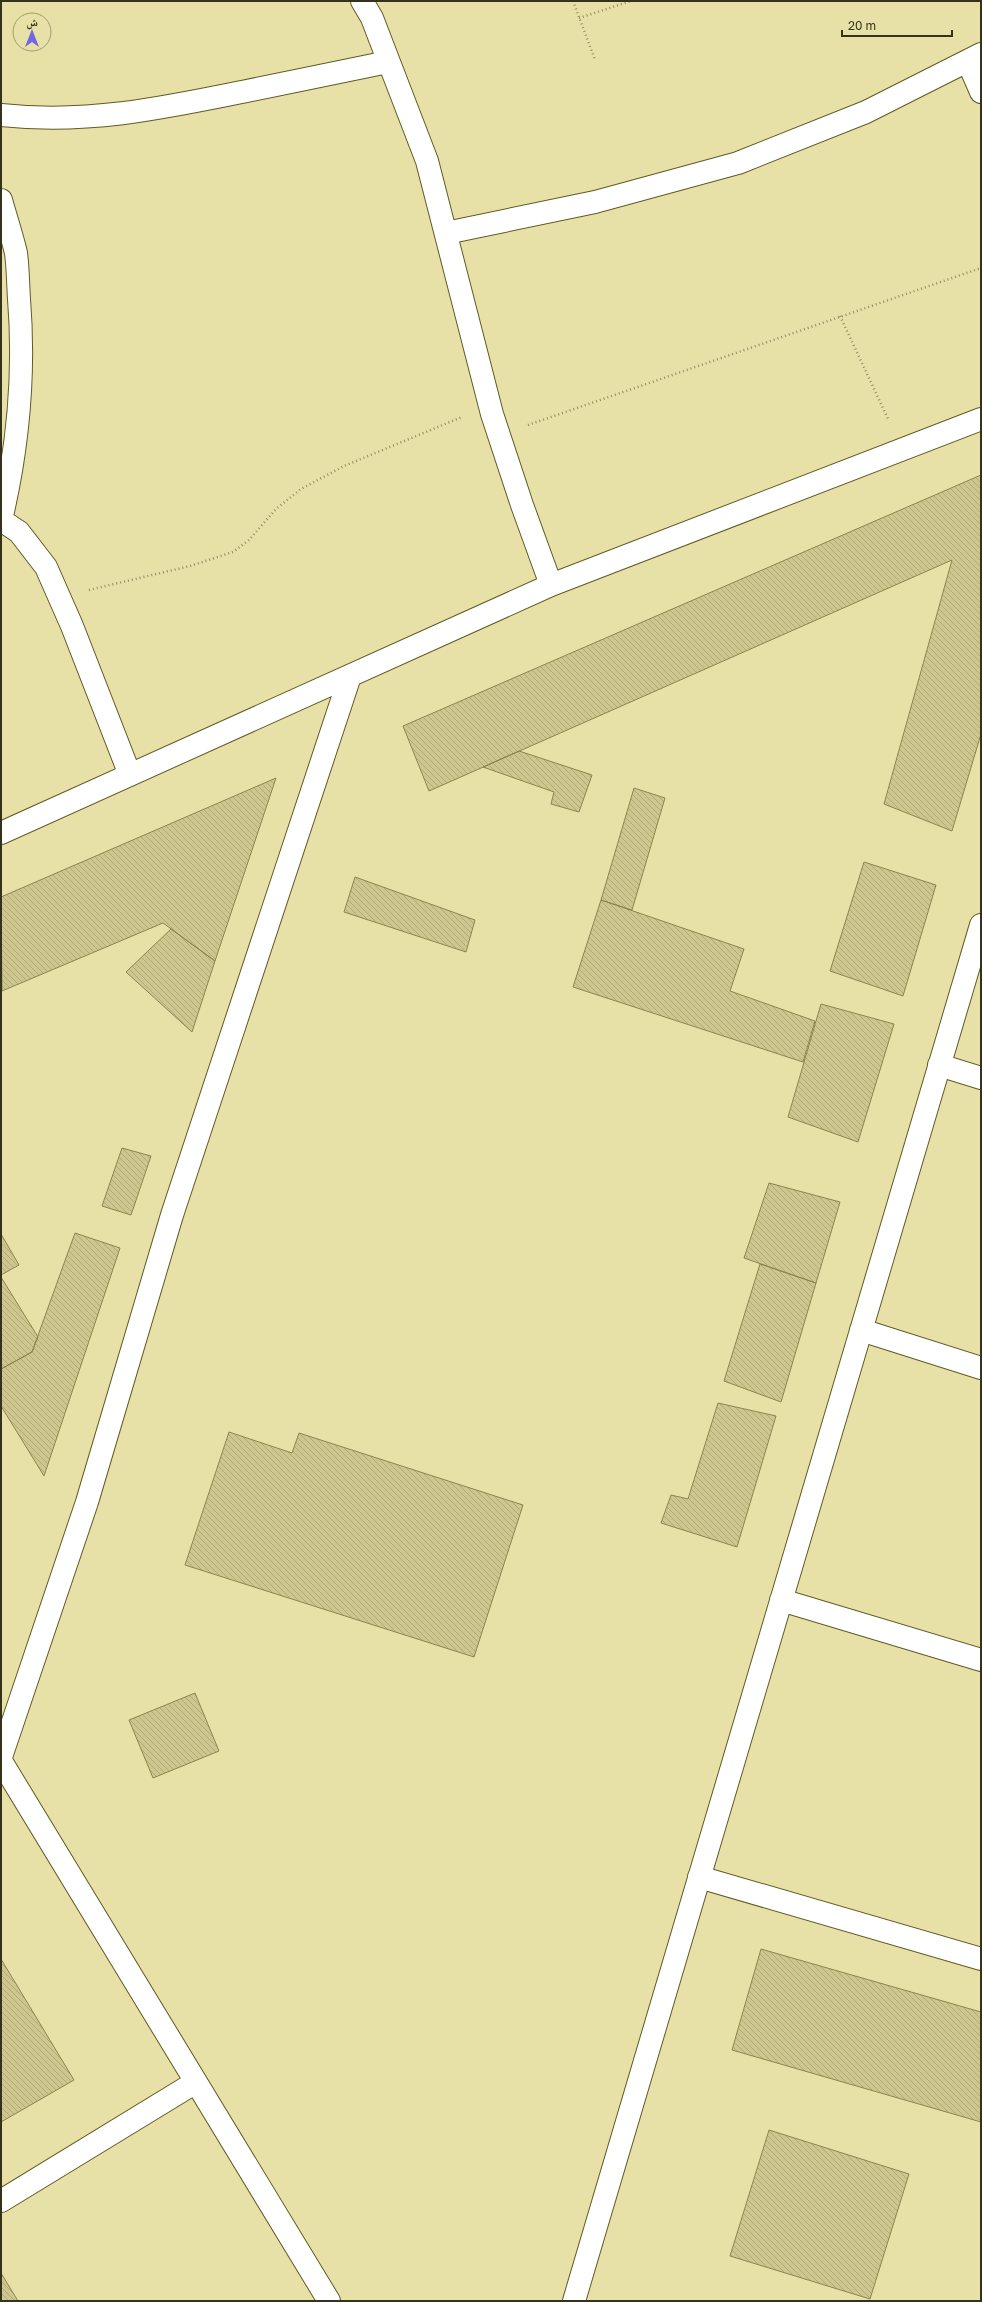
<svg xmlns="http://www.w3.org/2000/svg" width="982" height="2302" font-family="'Golos Text','Noto Naskh Arabic',sans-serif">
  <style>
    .building { fill: url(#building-back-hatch); stroke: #8a854f }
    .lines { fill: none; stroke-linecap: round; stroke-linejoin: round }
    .minor-casing { stroke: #605a25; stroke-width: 24 }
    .path { stroke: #918d64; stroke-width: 2.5; stroke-dasharray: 1 3; stroke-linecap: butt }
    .minor { stroke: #fff; stroke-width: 22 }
  </style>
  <defs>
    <pattern id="building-back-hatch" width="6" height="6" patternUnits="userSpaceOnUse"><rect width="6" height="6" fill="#cdc78f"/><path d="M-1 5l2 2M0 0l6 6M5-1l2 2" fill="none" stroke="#b1ab7b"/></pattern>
  </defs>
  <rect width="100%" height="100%" fill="#e7e1a8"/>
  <path class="building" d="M981,475V734L952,831L884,804L952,560L429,791L403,726Z
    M519,751L592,775L579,812L551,804L554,792L483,767Z
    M276,778L215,961L163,923L2,991L1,897Z
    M634,788L665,798L632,910L601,900Z
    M864,862L936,885L903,996L830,971Z
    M355,877L475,920L466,952L344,912Z
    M601,900L744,949L730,991L815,1021L803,1062L573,987Z
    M171,929L215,961L192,1032L126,972Z
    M821,1004L894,1024L858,1142L788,1117Z
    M122,1148L151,1156L131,1215L102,1206Z
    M769,1183L840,1202L816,1283L744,1258Z
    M75,1233L120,1248L44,1476L1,1406V1369L32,1352Z
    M1,1234L19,1265L1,1275Z
    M760,1264L816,1283L781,1402L724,1381Z
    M1,1277L38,1337L32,1352L1,1369Z
    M718,1403L776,1416L737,1547L661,1523L671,1495L688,1499Z
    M229,1432L292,1453L299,1433L523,1505L474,1657L185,1565Z
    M195,1693L219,1751L153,1778L129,1720Z
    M761,1949L981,2012V2122L732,2050Z
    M1,1959L74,2080L1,2122Z
    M769,2130L909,2174L870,2299L730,2256Z
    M1,2273L18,2301H1Z"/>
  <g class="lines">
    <g class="minor-casing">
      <path id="minor" d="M362,1L372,18L427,161L492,414L522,505L551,585
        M968,62L981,92
        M1,115C86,124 159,109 242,92C291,82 339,72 388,62
        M1,200C6,218 12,236 16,253C18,268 18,284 19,299C25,374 18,448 1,520
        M446,233L595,202L738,163L866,112L981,54
        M1,520L19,532L46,567L72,626L130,775
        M1,833L551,585L981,419
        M939,1065L981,1078
        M861,1330L981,1368
        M781,1600L981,1660
        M1,1757L87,1502L172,1215L350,676
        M1,1761L329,2301
        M699,1877L981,1959
        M1,2201L196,2082
        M574,2301L981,925"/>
    </g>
    <path class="path" d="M573,1L595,60
      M579,18L631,1
      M840,316L889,421
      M528,425L981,268
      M89,590L190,566L233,552L249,540L276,509L301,489L344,466L462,417"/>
    <use href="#minor" class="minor"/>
  </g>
  <rect width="982" height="2302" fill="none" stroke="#34321b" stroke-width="4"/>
  <g transform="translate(32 32)"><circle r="19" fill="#e7e1a8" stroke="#9f9b70"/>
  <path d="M0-3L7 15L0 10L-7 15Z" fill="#7267e2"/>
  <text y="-6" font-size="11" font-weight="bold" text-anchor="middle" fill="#34321b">ش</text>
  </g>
  <path d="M842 30v6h110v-6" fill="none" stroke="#34321b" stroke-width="2"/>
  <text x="848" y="30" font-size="12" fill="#34321b" stroke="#e7e1a8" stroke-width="3" paint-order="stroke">20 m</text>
</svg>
